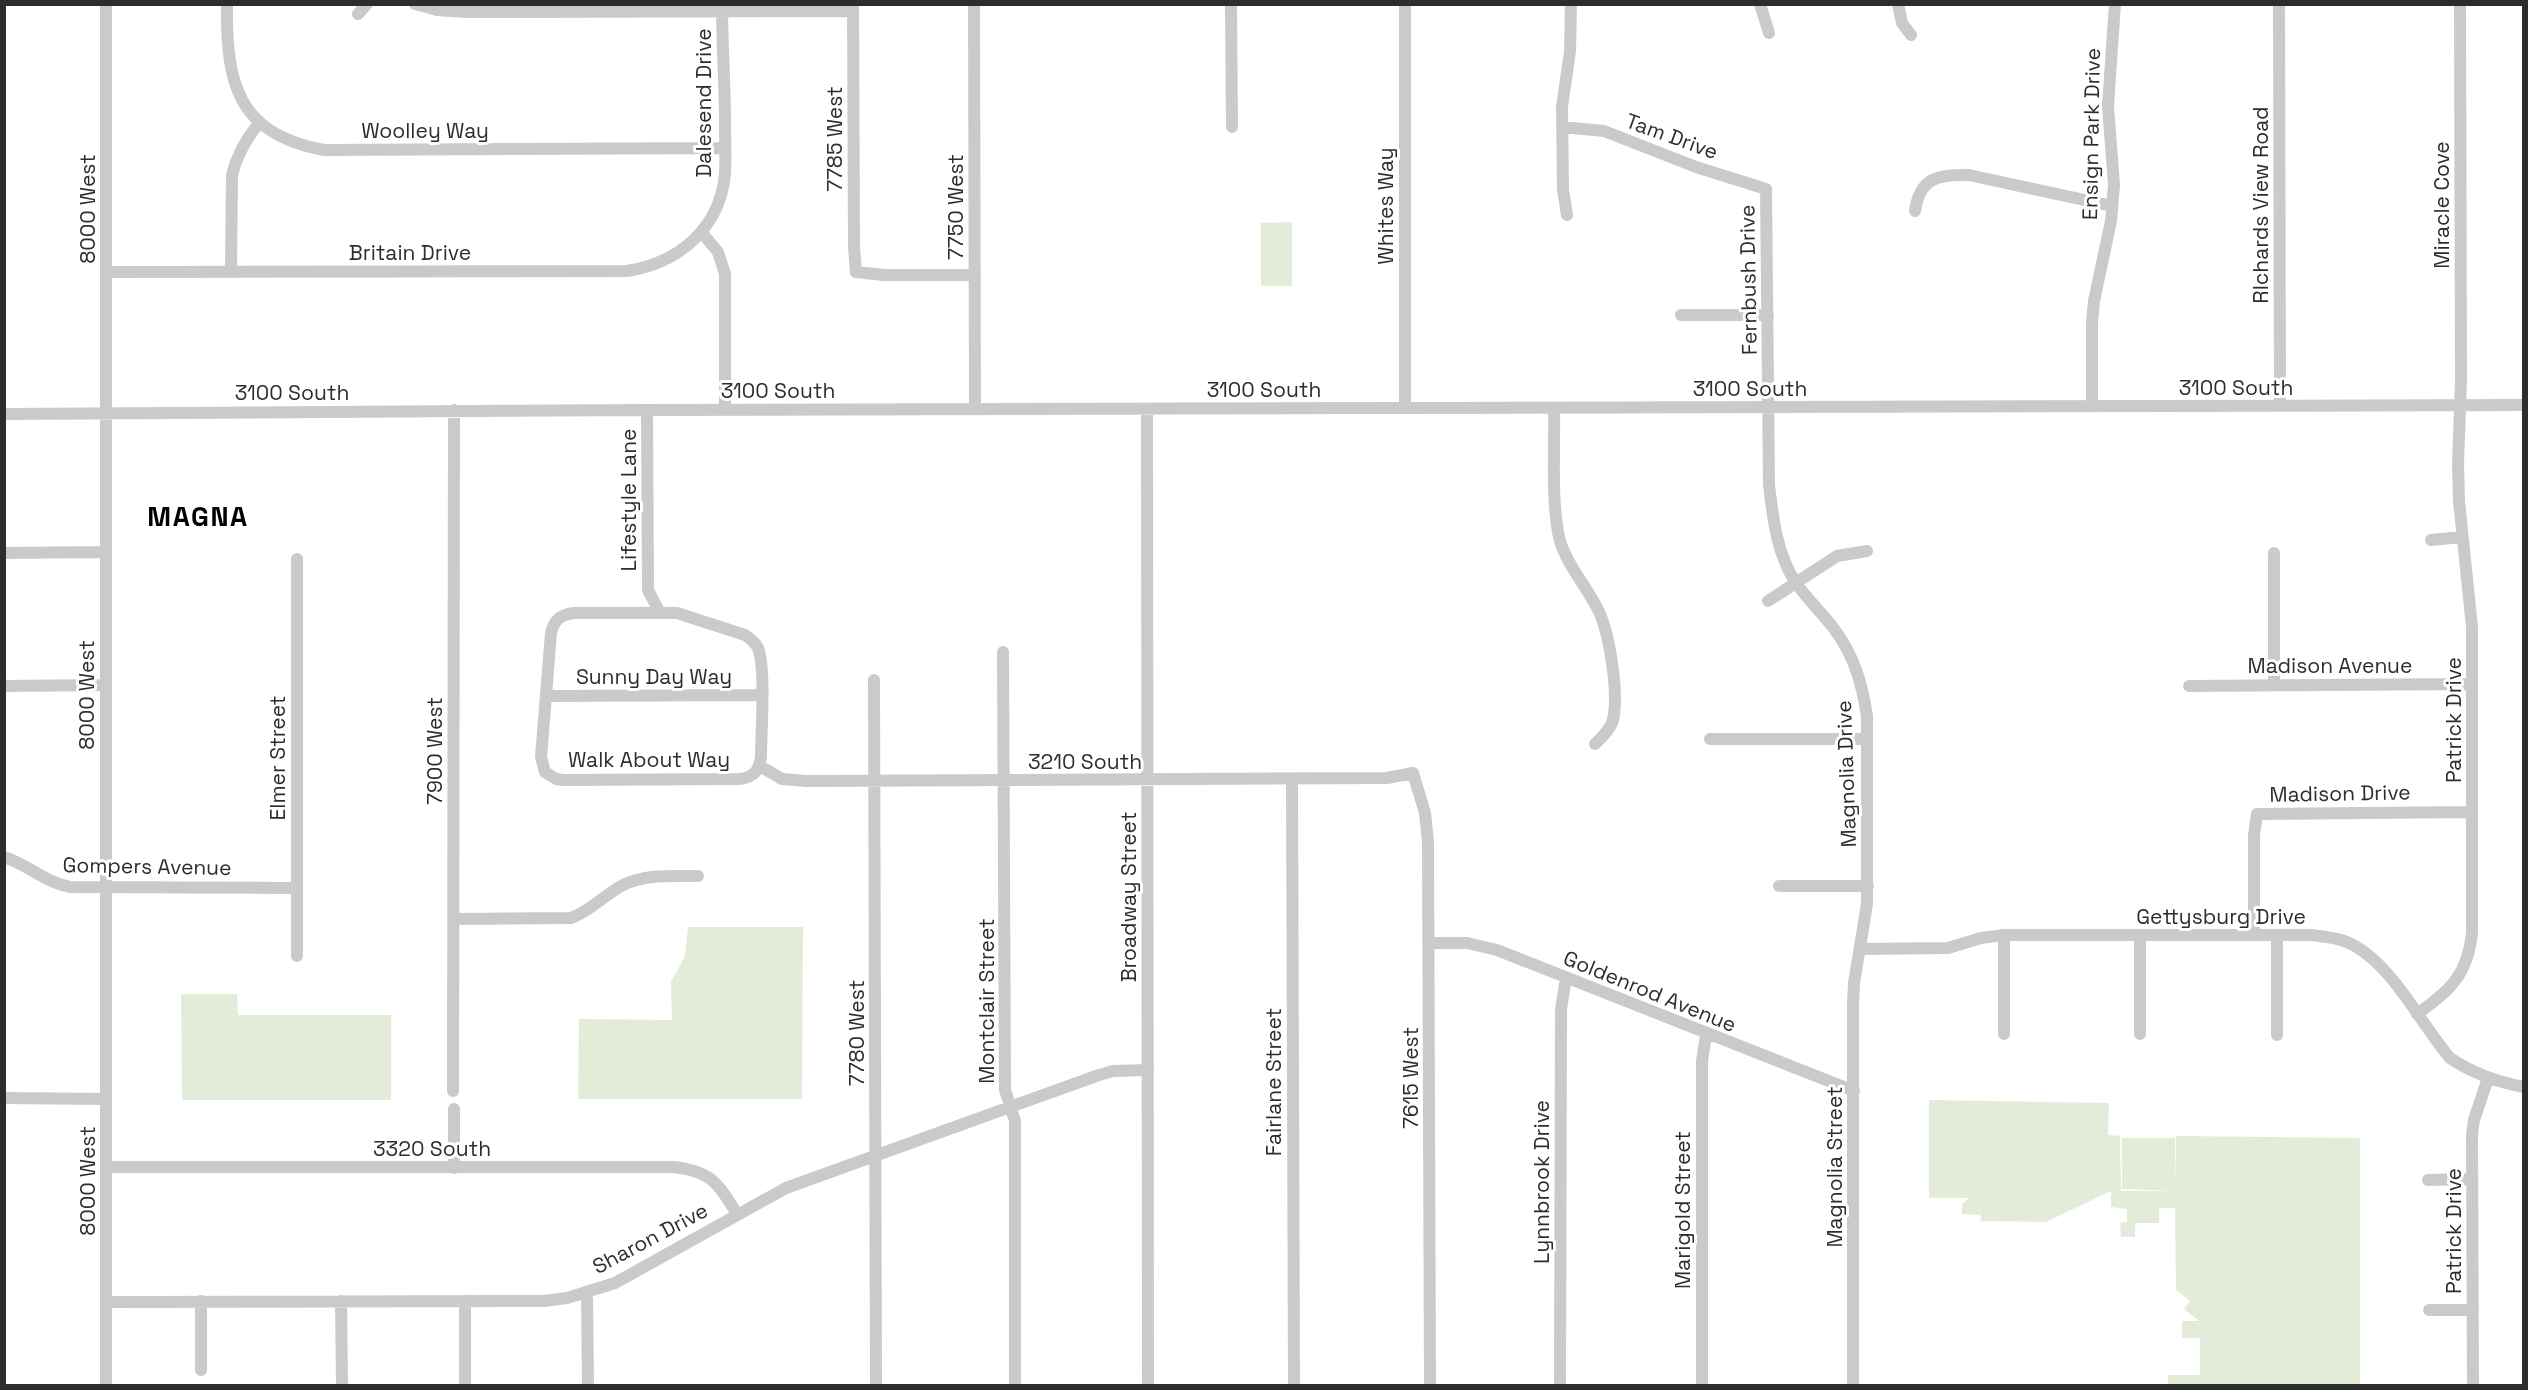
<svg xmlns="http://www.w3.org/2000/svg" width="2528" height="1390" font-family="'Space Grotesk',sans-serif">
  <style>
    .green { fill: #e3ecd9 }
    .lines { fill: none; stroke-linecap: round; stroke-linejoin: round }
    .minor { stroke: #cacaca; stroke-width: 12 }
    .labels { text-anchor: middle; dominant-baseline: central; stroke-width: 6; stroke-linejoin: round; paint-order: stroke }
    .street-label { font-size: 21px; fill: #2d2d2d; stroke: #fff }
    .district-label { font-size: 27px; font-weight: bold; letter-spacing: 1.5px; fill: #000; stroke: #fff }
  </style>
  <rect width="100%" height="100%" fill="#fff"/>
  <path class="green" d="M1292,222V286H1261V223Z
    M688,927H803L802,1099H578L579,1019L672,1020L671,982L685,956Z
    M181,994H237L238,1015H391V1100H182Z
    M1929,1100L2109,1103L2108,1135L2120,1136L2121,1191H2175L2122,1189V1138H2175V1189L2176,1136L2360,1138V1385H2168V1375H2200V1338H2182V1321H2199L2184,1309L2190,1301L2176,1290L2175,1208H2159V1223H2135V1237H2121L2120,1223L2127,1222V1209L2111,1207V1191L2046,1222L1981,1221L1980,1209V1215L1962,1214V1204L1969,1198H1929Z"/>
  <g class="lines">
    <path class="minor" d="M106,4V1386
      M227,4C226,83 237,134 324,150L725,148
      M415,4L437,10L466,12L853,11
      M853,4L854,247L856,272L884,275H975
      M974,4L975,409
      M1231,4L1232,127
      M1405,4V408
      M1760,4L1769,33
      M1898,4L1902,23L1911,35
      M2279,4L2280,406
      M358,14L367,4
      M1562,127L1604,131L1696,167L1766,189L1769,485C1773,519 1777,555 1796,583C1808,600 1823,614 1835,630C1854,656 1862,683 1867,716V904L1854,983L1853,1003V1386
      M1915,211C1920,177 1939,174 1969,175L2112,206
      M1567,215L1563,190L1562,107L1570,51L1571,4
      M702,233L718,252L725,274V410
      M231,271L232,175C237,154 246,139 259,123
      M107,272L627,271C679,263 720,228 725,174C726,157 725,140 725,123C725,84 722,44 722,4
      M1681,315H1768
      M2092,406V323L2094,301L2111,221L2114,185L2108,106L2115,4
      M1554,408C1555,447 1551,500 1559,537C1566,566 1589,588 1600,614C1610,638 1620,699 1612,723C1608,732 1601,738 1595,744
      M1147,409L1148,1386
      M647,410L648,590L660,613
      M4,414L647,410L2524,405
      M2431,540L2462,537
      M4,553L105,552
      M2274,553V685
      M297,559V956
      M1768,601L1837,556L1867,551
      M574,613H677L745,635C751,639 755,642 758,648C766,668 761,732 761,757C759,771 754,777 740,779L563,780L556,779L545,772L541,757L551,633C554,620 560,615 574,613Z
      M1003,652L1005,1090L1015,1121V1386
      M874,680L876,1386
      M4,686L106,685
      M2189,686L2472,684
      M546,696L761,695
      M1710,739H1867
      M760,766L782,779L806,781L1387,778L1413,773L1425,813L1428,842L1430,1386
      M1292,779L1294,1386
      M4,857C29,865 44,882 70,887L297,888
      M1779,886H1868
      M454,919L571,918C591,911 604,895 623,885C646,874 672,876 698,876
      M2004,935V1034
      M2140,935V1034
      M2254,935V835L2257,814L2472,812
      M1429,943H1467L1497,950L1854,1091
      M1860,949L1948,948L1981,938L2004,935H2311C2326,937 2342,938 2355,946C2395,969 2420,1023 2450,1058C2472,1073 2497,1082 2524,1087
      M2417,1014C2450,991 2468,974 2472,933V627L2459,501L2458,464L2461,381L2460,4
      M2277,1035V935
      M453,1091L454,410
      M4,1098L106,1099
      M454,1109V1168
      M107,1167H673C711,1171 718,1183 737,1214
      M2428,1180L2472,1179
      M587,1292L588,1386
      M341,1301L342,1386
      M465,1301V1386
      M106,1302L544,1301L567,1298L615,1283L786,1188L1099,1075L1113,1071L1148,1070
      M2429,1310H2473
      M201,1370V1301
      M1560,1386L1561,1009L1566,978
      M1702,1386V1061L1706,1035
      M2473,1386L2472,1135L2474,1120L2488,1078"/>
  </g>
  <g class="labels">
    <g class="street-label">
      <text transform="translate(703 103) rotate(-90)">Dalesend Drive</text>
      <text x="425" y="130">Woolley Way</text>
      <text transform="translate(2091 134) rotate(-89)">Ensign Park Drive</text>
      <text transform="translate(1672 136) rotate(20)">Tam Drive</text>
      <text transform="translate(834 139) rotate(-90)">7785 West</text>
      <text transform="translate(2260 205) rotate(-90)">RIchards View Road</text>
      <text transform="translate(2441 205) rotate(-90)">Miracle Cove</text>
      <text transform="translate(1385 206) rotate(-90)">Whites Way</text>
      <text transform="translate(955 207) rotate(-90)">7750 West</text>
      <text transform="translate(87 209) rotate(-90)">8000 West</text>
      <text x="410" y="252">Britain Drive</text>
      <text transform="translate(1748 280) rotate(-91)">Fernbush Drive</text>
      <text x="2236" y="387">3100 South</text>
      <text x="1750" y="388">3100 South</text>
      <text x="1264" y="389">3100 South</text>
      <text x="778" y="390">3100 South</text>
      <text x="292" y="392">3100 South</text>
      <text transform="translate(628 500) rotate(-90)">Lifestyle Lane</text>
      <text x="2330" y="665">Madison Avenue</text>
      <text x="654" y="676">Sunny Day Way</text>
      <text transform="translate(86 695) rotate(-90)">8000 West</text>
      <text transform="translate(2453 720) rotate(-90)">Patrick Drive</text>
      <text transform="translate(434 751) rotate(-90)">7900 West</text>
      <text transform="translate(277 758) rotate(-90)">Elmer Street</text>
      <text x="649" y="759">Walk About Way</text>
      <text x="1085" y="761">3210 South</text>
      <text transform="translate(1846 774) rotate(-92)">Magnolia Drive</text>
      <text transform="translate(2340 793) rotate(-1)">Madison Drive</text>
      <text transform="translate(147 866) rotate(1)">Gompers Avenue</text>
      <text transform="translate(1128 897) rotate(-90)">Broadway Street</text>
      <text x="2221" y="916">Gettysburg Drive</text>
      <text transform="translate(1650 991) rotate(22)">Goldenrod Avenue</text>
      <text transform="translate(986 1001) rotate(-90)">Montclair Street</text>
      <text transform="translate(856 1033) rotate(-90)">7780 West</text>
      <text transform="translate(1410 1078) rotate(-90)">7615 West</text>
      <text transform="translate(1273 1082) rotate(-90)">Fairlane Street</text>
      <text x="432" y="1148">3320 South</text>
      <text transform="translate(1834 1167) rotate(-90)">Magnolia Street</text>
      <text transform="translate(87 1181) rotate(-90)">8000 West</text>
      <text transform="translate(1541 1182) rotate(-90)">Lynnbrook Drive</text>
      <text transform="translate(1682 1210) rotate(-90)">Marigold Street</text>
      <text transform="translate(2453 1231) rotate(-90)">Patrick Drive</text>
      <text transform="translate(650 1238) rotate(-28)">Sharon Drive</text>
    </g>
    <g class="district-label">
      <text x="198" y="516">MAGNA</text>
    </g>
  </g>
  <rect width="2528" height="1390" fill="none" stroke="#2d2d2d" stroke-width="12"/>
</svg>
